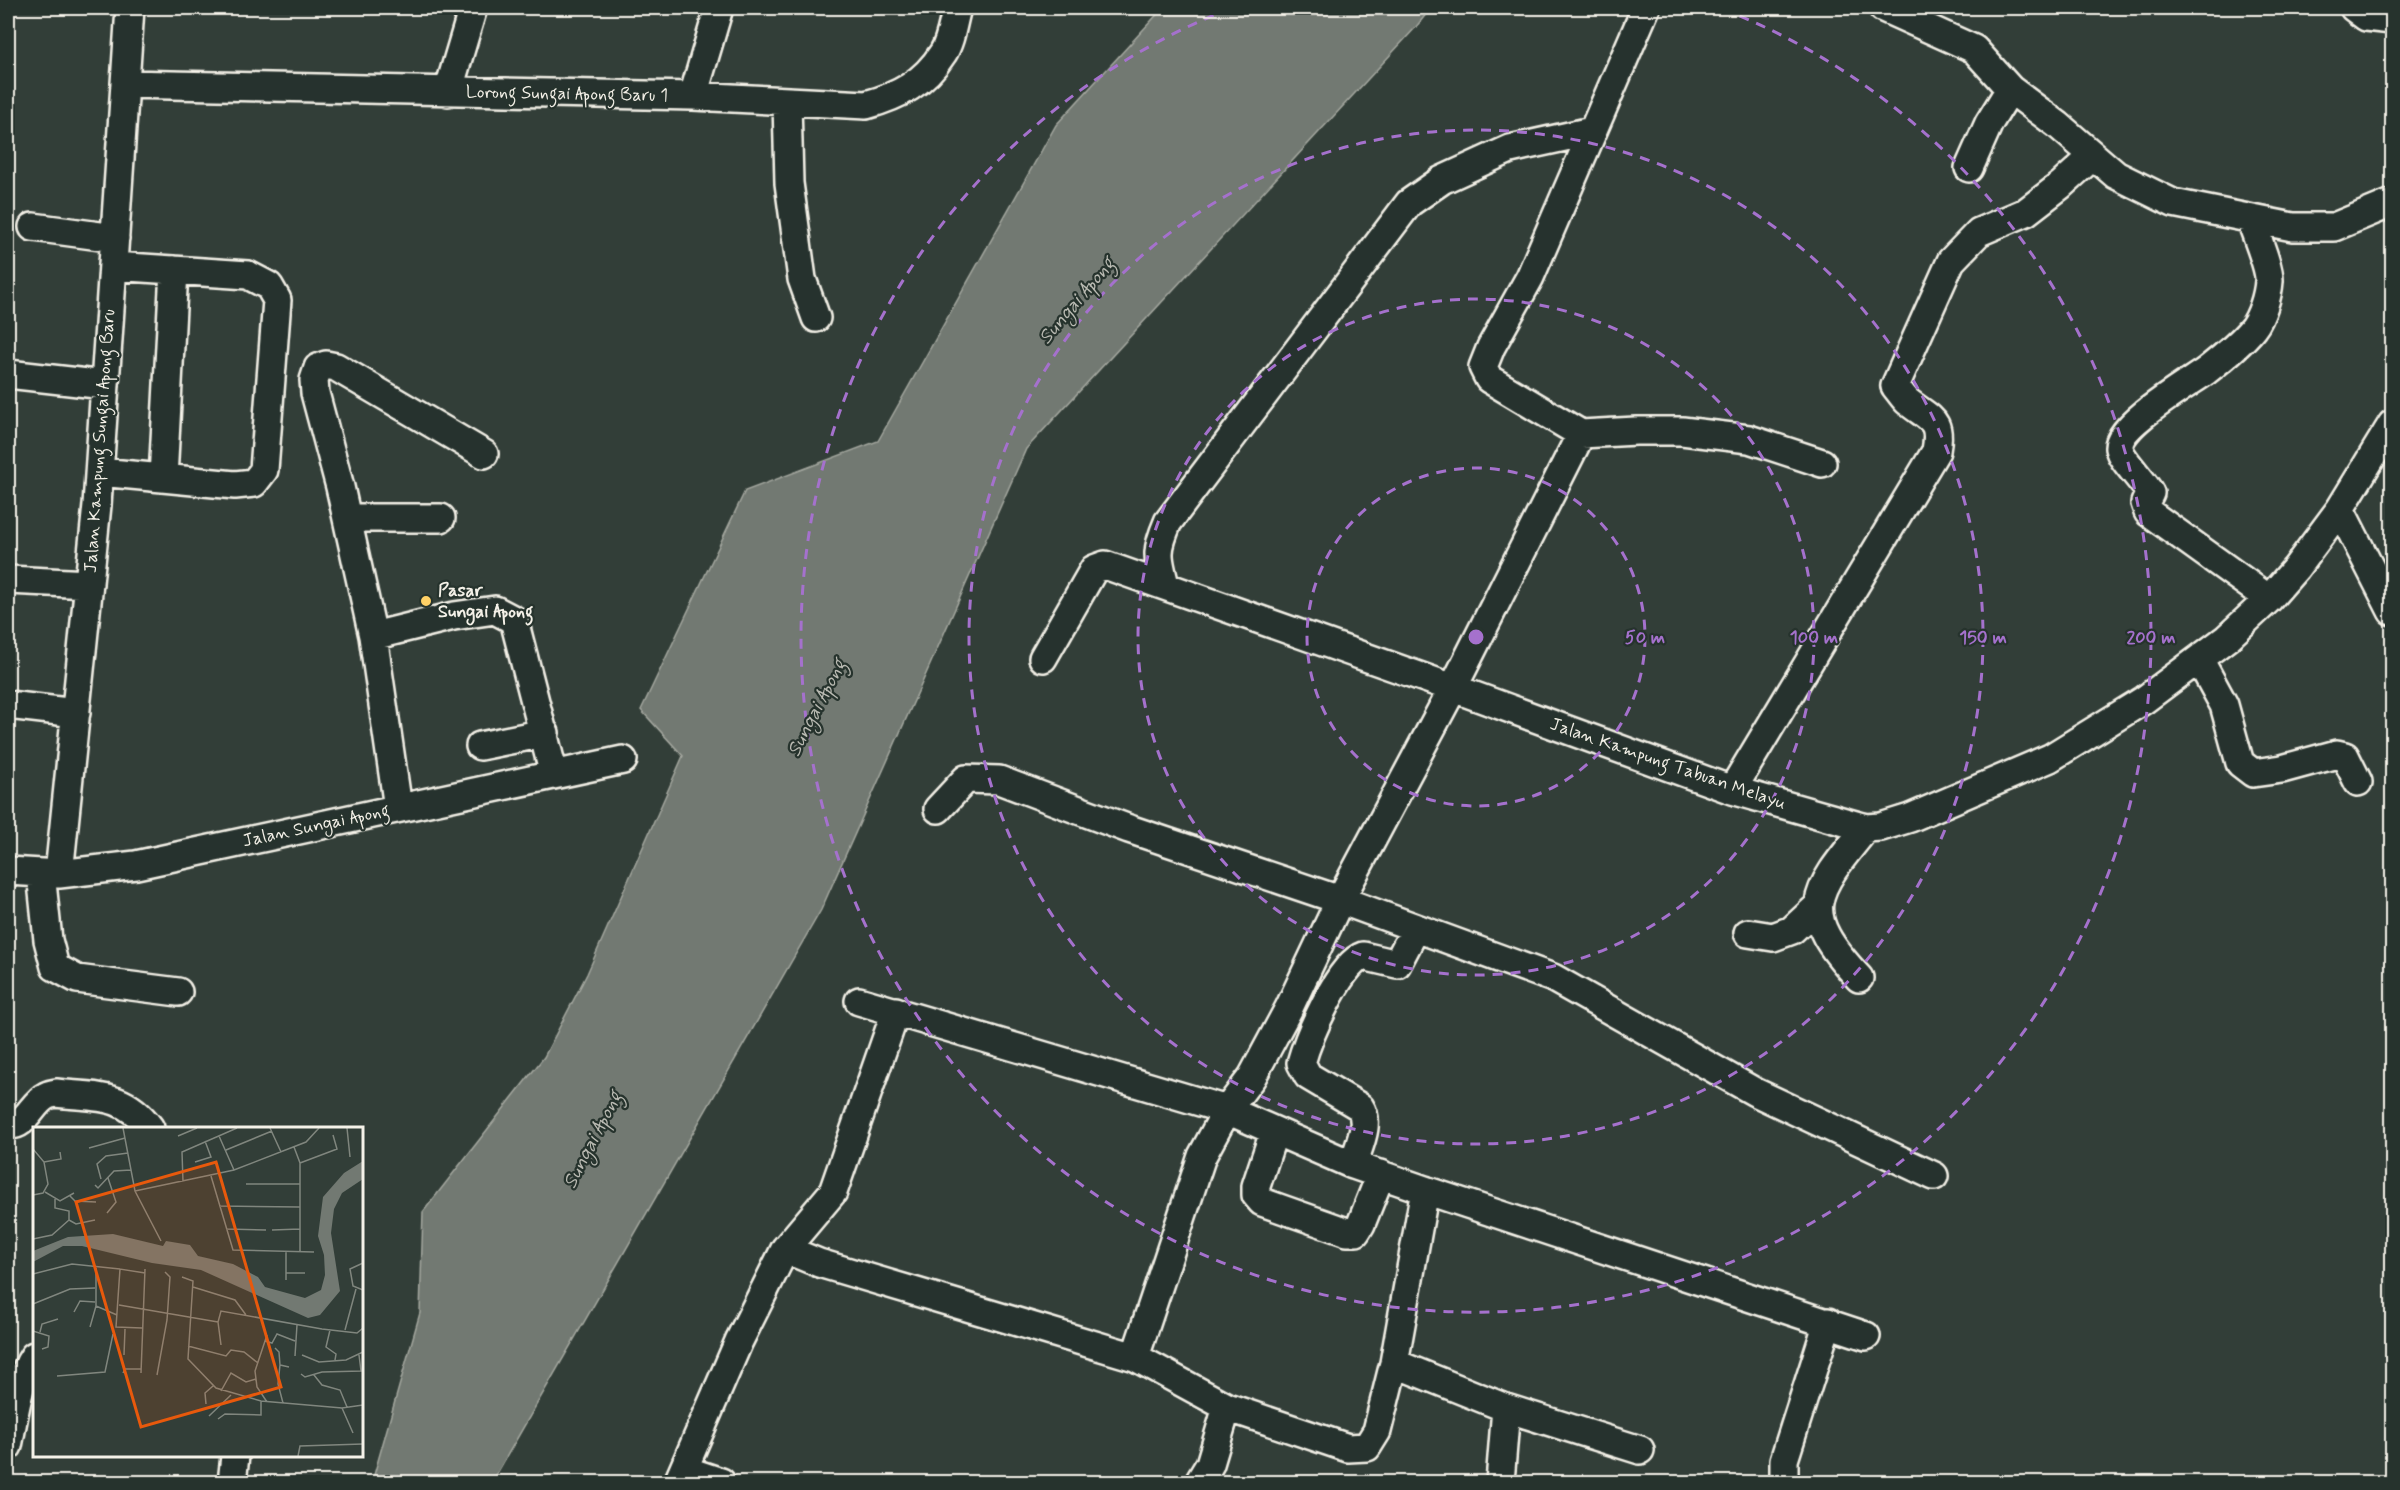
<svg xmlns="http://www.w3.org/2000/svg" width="2400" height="1490" font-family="Mynerve,sans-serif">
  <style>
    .water { fill: #727972; stroke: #a6a9a1; stroke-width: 1.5 }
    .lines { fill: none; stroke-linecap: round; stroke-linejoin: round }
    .minor-casing { stroke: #f4f1e8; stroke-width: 32 }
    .minor { stroke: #26332d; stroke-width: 27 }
    .ring { fill: none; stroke: #a571cd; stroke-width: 3; stroke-dasharray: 10 8 }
    .poi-dot { fill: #ffd166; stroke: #26332d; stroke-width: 2 }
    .labels { text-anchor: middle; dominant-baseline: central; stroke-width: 4.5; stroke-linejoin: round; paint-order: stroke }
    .street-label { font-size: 18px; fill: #f4f1e8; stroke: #26332d }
    .poi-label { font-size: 18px; font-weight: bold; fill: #f4f1e8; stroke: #26332d; text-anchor: start }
    .water-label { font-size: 20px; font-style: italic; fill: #babbb3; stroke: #26332d }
    .inset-road { fill: none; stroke: #80867e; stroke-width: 1.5 }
    .view { fill: #e8590c; fill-opacity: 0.15; stroke: #e8590c; stroke-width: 3 }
    .inset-edge { fill: none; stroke: #f4f1e8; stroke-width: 3 }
    .centre { fill: #a571cd; stroke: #26332d; stroke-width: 3 }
    .ring-label { font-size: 18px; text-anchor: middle; font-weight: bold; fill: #a571cd; stroke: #26332d; stroke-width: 4.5; stroke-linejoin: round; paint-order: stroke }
  </style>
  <rect width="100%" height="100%" fill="#323e38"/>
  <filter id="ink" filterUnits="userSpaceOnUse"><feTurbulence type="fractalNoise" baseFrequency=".0167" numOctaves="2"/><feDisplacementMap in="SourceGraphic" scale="12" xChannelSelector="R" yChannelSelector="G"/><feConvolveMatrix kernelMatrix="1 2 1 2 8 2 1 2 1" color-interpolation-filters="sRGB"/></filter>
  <g filter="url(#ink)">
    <path class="water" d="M1163,8H1431L1416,27L1026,449L821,910L492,1482H372L420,1313L423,1212L544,1057L587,974L683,756L641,710L745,491L878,441L1056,125Z"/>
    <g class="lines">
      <g class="minor-casing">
        <path id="minor" d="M1646,8L1530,277L1491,347L1483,367L1489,379L1581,434L1636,431H1682L1749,439L1822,463
          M1883,8L1974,49L2010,89L2058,125L2116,175L2173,203L2293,227H2334L2392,203
          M2354,8L2366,17L2392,20
          M125,84L693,96L866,105C899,96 924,83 943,53C951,41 953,21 957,8
          M448,92L473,8
          M693,96L719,8
          M787,101L789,183L802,279L816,318
          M1969,168L1989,123L2010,89
          M2251,220C2255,233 2270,268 2269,281C2268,295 2262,316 2253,328C2242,342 2220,360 2206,371C2188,384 2117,425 2119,448C2121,460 2143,480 2150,493L2145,503L2148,512L2269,599
          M33,227L115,238
          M8,374L105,385
          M100,472L235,485L254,483L264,470L277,300L269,286L248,275L113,266
          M163,478L174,270
          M2340,509L2392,611
          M347,518H441
          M8,580L89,584
          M1165,585C1157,555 1156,550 1168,522L1409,203L1442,180L1510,149L1592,131
          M373,636L454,616L495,610L514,620L554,775
          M1043,658L1094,569L1105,565L1453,688L1732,790L1866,828L1881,827L1910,818L2050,758L2144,700L2227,638L2269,599L2296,568L2340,509L2392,424
          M2199,659L2224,705L2240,763L2253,773L2282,769L2337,754L2345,756L2358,782
          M8,705L76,713
          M480,746L545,733
          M1732,790L1936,451C1942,418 1930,420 1907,401C1903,397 1899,391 1895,386L1951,261L1979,232L2026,212L2061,185L2093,156
          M398,808L373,636L340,487L315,393L314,380L318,368L326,365L336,367L484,454
          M938,809L966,779L999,780L1129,829L1340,900L1553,978L1755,1092L1934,1176
          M8,871L59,874L136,865L623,760
          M41,873L48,940L55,967L77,979L178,992
          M59,874L97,505L130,8
          M1748,933L1773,937L1792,930L1818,906
          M1859,978C1796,911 1813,893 1866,828
          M859,1001L1227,1110L1353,1165L1425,1190L1866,1336
          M896,1011L833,1192L785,1249L819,1263L1135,1357L1227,1407L1348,1448L1367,1447L1377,1431L1394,1363L1425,1190
          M8,1125C26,1127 32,1103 46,1096C49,1094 52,1094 56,1093C97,1098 123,1092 150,1128
          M1274,1132L1256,1186V1195L1262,1202L1347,1232H1356L1361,1224L1381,1174
          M1353,1165C1358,1147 1371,1124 1360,1107L1308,1076L1301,1063C1308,1038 1339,964 1363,956L1397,964L1416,928
          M1135,1357L1202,1156L1227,1110L1252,1077L1289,1008L1340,900L1453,688L1581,434
          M1394,1363L1506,1408L1640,1450
          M8,1446C14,1418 18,1379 34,1356
          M685,1470L721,1482
          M232,1482L235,1456
          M678,1482L739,1341L785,1249
          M1199,1482L1210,1464L1227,1407
          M1500,1482L1506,1408
          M1784,1482V1460L1828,1322"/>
      </g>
      <use href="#minor" class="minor"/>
    </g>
  </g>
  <g class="ring">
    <circle cx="1476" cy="637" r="169"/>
    <circle cx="1476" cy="637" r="338"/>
    <circle cx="1476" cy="637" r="507"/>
    <path d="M1723 9A675 675 0 1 1 1229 9"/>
  </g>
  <circle class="poi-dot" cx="426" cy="601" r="6"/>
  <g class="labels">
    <g class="street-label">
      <text transform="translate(567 94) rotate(1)">Lorong Sungai Apong Baru 1</text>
      <text transform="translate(100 441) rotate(-86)">Jalan Kampung Sungai Apong Baru</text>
      <text transform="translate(1668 764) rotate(19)">Jalan Kampung Tabuan Melayu</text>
      <text transform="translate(316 826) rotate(-12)">Jalan Sungai Apong</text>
    </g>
    <g class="poi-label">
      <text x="438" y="591">Pasar<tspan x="438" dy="21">Sungai Apong</tspan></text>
    </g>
    <g class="water-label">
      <text transform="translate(1077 301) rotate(-50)">Sungai Apong</text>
      <text transform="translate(817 708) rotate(-63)">Sungai Apong</text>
      <text transform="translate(593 1140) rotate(-63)">Sungai Apong</text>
    </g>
  </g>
  <g transform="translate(33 1127)">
    <rect width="330" height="330" fill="#323e38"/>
    <path d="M330,34V52L309,66L301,82L298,106L307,164L287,188L275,191L168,143L119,136L49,119H30L0,135V124L35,110L80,107L130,119L133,114L157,118L165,129L200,137L225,150L232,160L272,171L288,163L292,148L291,128L285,109L290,70L311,46Z" fill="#727972"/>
    <path class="inset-road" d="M90,1L102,64L128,114M237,1L248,25M314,1L317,30M145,9L164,1M186,9L201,43M261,20L267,36V125M56,21L92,11M0,22L11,35L15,57L10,66L0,68M193,23L239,4M11,35L28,32L27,25M162,35L178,30L172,14M267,36L304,22L300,8M178,49L200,123L281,125M68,52L64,37L73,29L95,26M150,55L149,25L204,1M213,57H267M62,58L65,61L81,44L98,43M102,64L201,43L273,15L286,1M12,65L27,74L41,66M37,69L42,74L63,75M186,79L267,80M74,86L83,75L75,51M36,93L43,97L62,93M193,102L233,103M239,103L267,102M0,112L19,108L36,93V84L22,81V72M253,125V153M330,136L317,142L320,159L330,163M63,139V179L84,188M253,146H272M0,147L39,137L87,142M149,150L160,154L155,232L183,261L228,274L309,281L330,278M160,160L202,173L213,188M0,177L37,162L62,161M86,178L185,195M41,185L47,174L62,175M57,200L63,179M109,201L83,200L87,142L112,146M297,203L293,220L303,227L302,233M312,203L323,162M0,204L16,209L15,220L9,222M7,205L9,197L25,192M232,214L239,216L244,207L262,214M188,218L185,195L188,184L289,202L324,206L330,201M155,219L193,229L198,223L211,225L225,236M242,221L246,225L247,238M91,228L92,202M269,228L286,235L313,233L330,225M262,229L264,198M90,246L92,242H108M108,246L112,142M268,247L272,250L289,245L328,244L326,228M124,248L134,193L137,150L132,145M281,248L289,258L307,263L314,280M24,249L72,245L80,207M188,264L198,246L213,255L223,252M234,275L224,260L222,244L234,208M250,276L245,257L247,238L256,240M173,277L172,266L180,259M309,281L320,306M176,289L198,268M185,292L192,287L228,288V274M265,329L267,319L330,317"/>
    <path class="view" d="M183,35L248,260L108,300L43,75Z"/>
    <rect width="330" height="330" class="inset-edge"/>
  </g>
  <circle cx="1476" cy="637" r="9" class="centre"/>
  <g class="ring-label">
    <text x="1645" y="643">50 m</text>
    <text x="1814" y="643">100 m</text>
    <text x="1983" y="643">150 m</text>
    <text x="2151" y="643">200 m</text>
  </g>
  <rect width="2400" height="1490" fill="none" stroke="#26332d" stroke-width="30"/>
  <rect x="15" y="15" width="2370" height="1460" fill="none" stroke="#f4f1e8" stroke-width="2" filter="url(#ink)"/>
</svg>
